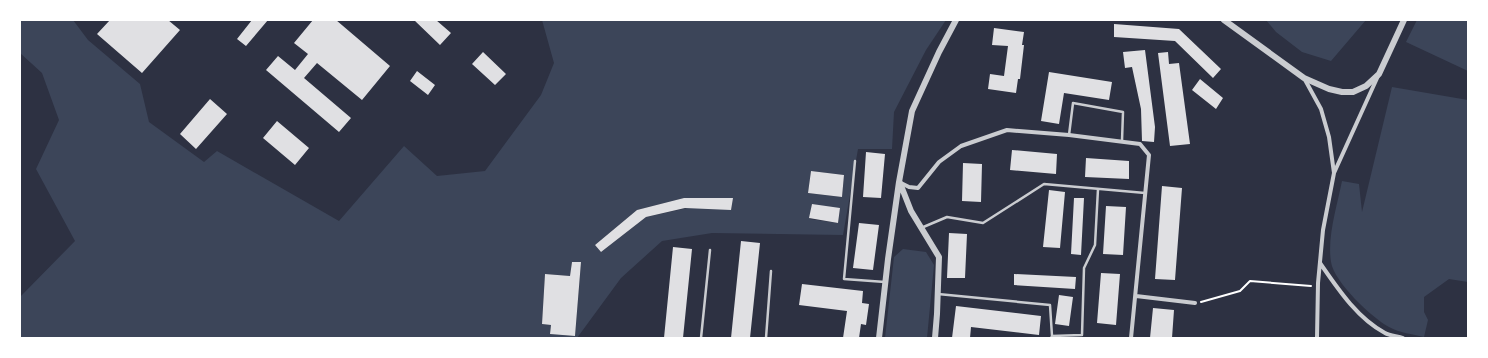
<svg xmlns="http://www.w3.org/2000/svg" width="1488" height="358" font-family="'Nunito Sans',sans-serif">
  <style>
    .green { fill: #3c4559; fill-rule: evenodd }
    .building { fill: #e0e0e3 }
    .lines { fill: none; stroke-linecap: round; stroke-linejoin: round }
    .path { stroke: #fff; stroke-width: 2 }
    .service { stroke: #caccd0; stroke-width: 2.5 }
    .minor { stroke: #caccd0; stroke-width: 4 }
    .tertiary { stroke: #caccd0; stroke-width: 6 }
  </style>
  <rect width="100%" height="100%" fill="#2d3142"/>
  <path class="green" d="M20,20H73L88,40L140,84L149,122L204,162L217,151L339,221L404,146L437,176L485,171L541,95L554,63L542,20H946L926,50L894,112L892,149H858L843,235L712,233L662,241L621,278L577,338H20V297L75,241L36,169L59,120L42,73L20,53ZM811,171L844,175L842,197L808,193ZM684,198H733L646,217L601,252L595,245L637,210ZM812,204L840,209L838,223L810,219ZM572,262H581L575,336L550,334L551,325L542,324L545,274L570,276Z
    M1266,20H1366L1331,61L1302,52L1276,32Z
    M1417,20H1468V71L1406,42Z
    M1392,87L1468,100V282L1449,279L1424,297V312L1428,320L1424,337C1412,334 1400,333 1389,327C1372,318 1334,282 1331,262C1327,237 1337,206 1342,181L1359,184L1362,212Z
    M903,249L926,252L934,265L927,338H885L894,257Z"/>
  <path class="building" d="M110,20H168L180,30L142,73L97,34Z
    M252,20H268L246,46L237,39Z
    M313,20H336L390,66L362,100L317,63L304,78L351,118L339,132L266,70L278,56L295,70L308,54L294,43Z
    M414,20H436L451,33L440,45Z
    M1114,24L1179,29L1221,69L1213,78L1175,41L1114,37Z
    M994,28L1024,32L1022,45H1024L1020,79H1018L1016,93L988,89L990,74L1004,76L1008,46L992,45Z
    M1145,50L1155,127L1154,142L1142,141L1141,109L1132,67L1125,68L1123,52Z
    M483,52L506,74L495,85L472,64Z
    M1168,52L1169,64L1179,63L1190,144L1170,146L1158,53Z
    M417,71L435,85L428,95L410,81Z
    M1049,72L1112,82L1109,100L1064,93L1059,124L1041,121Z
    M1200,79L1223,98L1216,109L1192,90Z
    M210,99L227,114L196,149L180,134Z
    M277,121L309,148L295,165L263,138Z
    M1012,150L1057,154L1056,174L1010,170Z
    M866,152L885,154L881,198L863,197Z
    M1086,158L1129,161V179L1085,177Z
    M963,163L982,164L981,202L962,201Z
    M811,171L844,175L842,197L808,193Z
    M1162,186L1182,188L1175,280L1155,279Z
    M1049,190L1065,192L1060,248L1043,247Z
    M684,198H733L731,210L685,208L646,217L601,252L595,245L637,210Z
    M1074,198H1084L1081,255L1071,254Z
    M812,204L840,208L838,223L809,218Z
    M1106,206L1126,207L1123,255L1103,254Z
    M859,223L879,225L873,270L853,268Z
    M949,233L967,234L965,278H947Z
    M741,241L760,243L750,338H731Z
    M673,247L692,249L683,338H664Z
    M572,262H581L575,336L550,334L551,325L542,324L545,274L570,276Z
    M1101,273L1120,274L1116,325L1097,323Z
    M1014,274L1076,277L1075,289L1014,285Z
    M802,284L863,291L862,303L869,304L866,325L861,324L859,338H843L847,311L799,305Z
    M1059,295L1073,297L1069,326L1055,324Z
    M956,306L1041,316L1039,335L971,327L970,338H952Z
    M1153,308L1174,310L1172,338H1150Z"/>
  <g class="lines">
    <path class="path" d="M1201,302L1240,291L1250,281L1311,286"/>
    <path class="service" d="M1069,135L1073,103L1123,112L1122,141
      M855,161L844,279L885,282
      M921,228L947,217L983,223L1044,184L1145,193
      M938,294L1050,305L1052,336
      M701,338L710,250
      M766,338L771,271
      M1051,338L1052,336L1082,335L1084,268L1095,245L1098,189"/>
    <path class="minor" d="M1304,78L1321,109L1329,137L1334,173
      M899,182L909,187L918,188L939,162L961,146L1007,130L1069,135L1140,144L1149,155L1131,338
      M1320,263C1338,289 1357,318 1385,333C1390,336 1398,336 1403,338
      M1136,296L1195,303
      M1317,338L1318,283L1323,230L1334,173L1378,76"/>
    <path class="tertiary" d="M1224,20L1304,78L1329,89L1342,92H1353L1366,86L1379,74L1404,20
      M900,183L911,211L939,257L937,314L935,338
      M879,338L888,259L899,182L912,111L939,52L956,20"/>
  </g>
  <rect width="1488" height="358" fill="none" stroke="#ffffff" stroke-width="42"/>
</svg>
